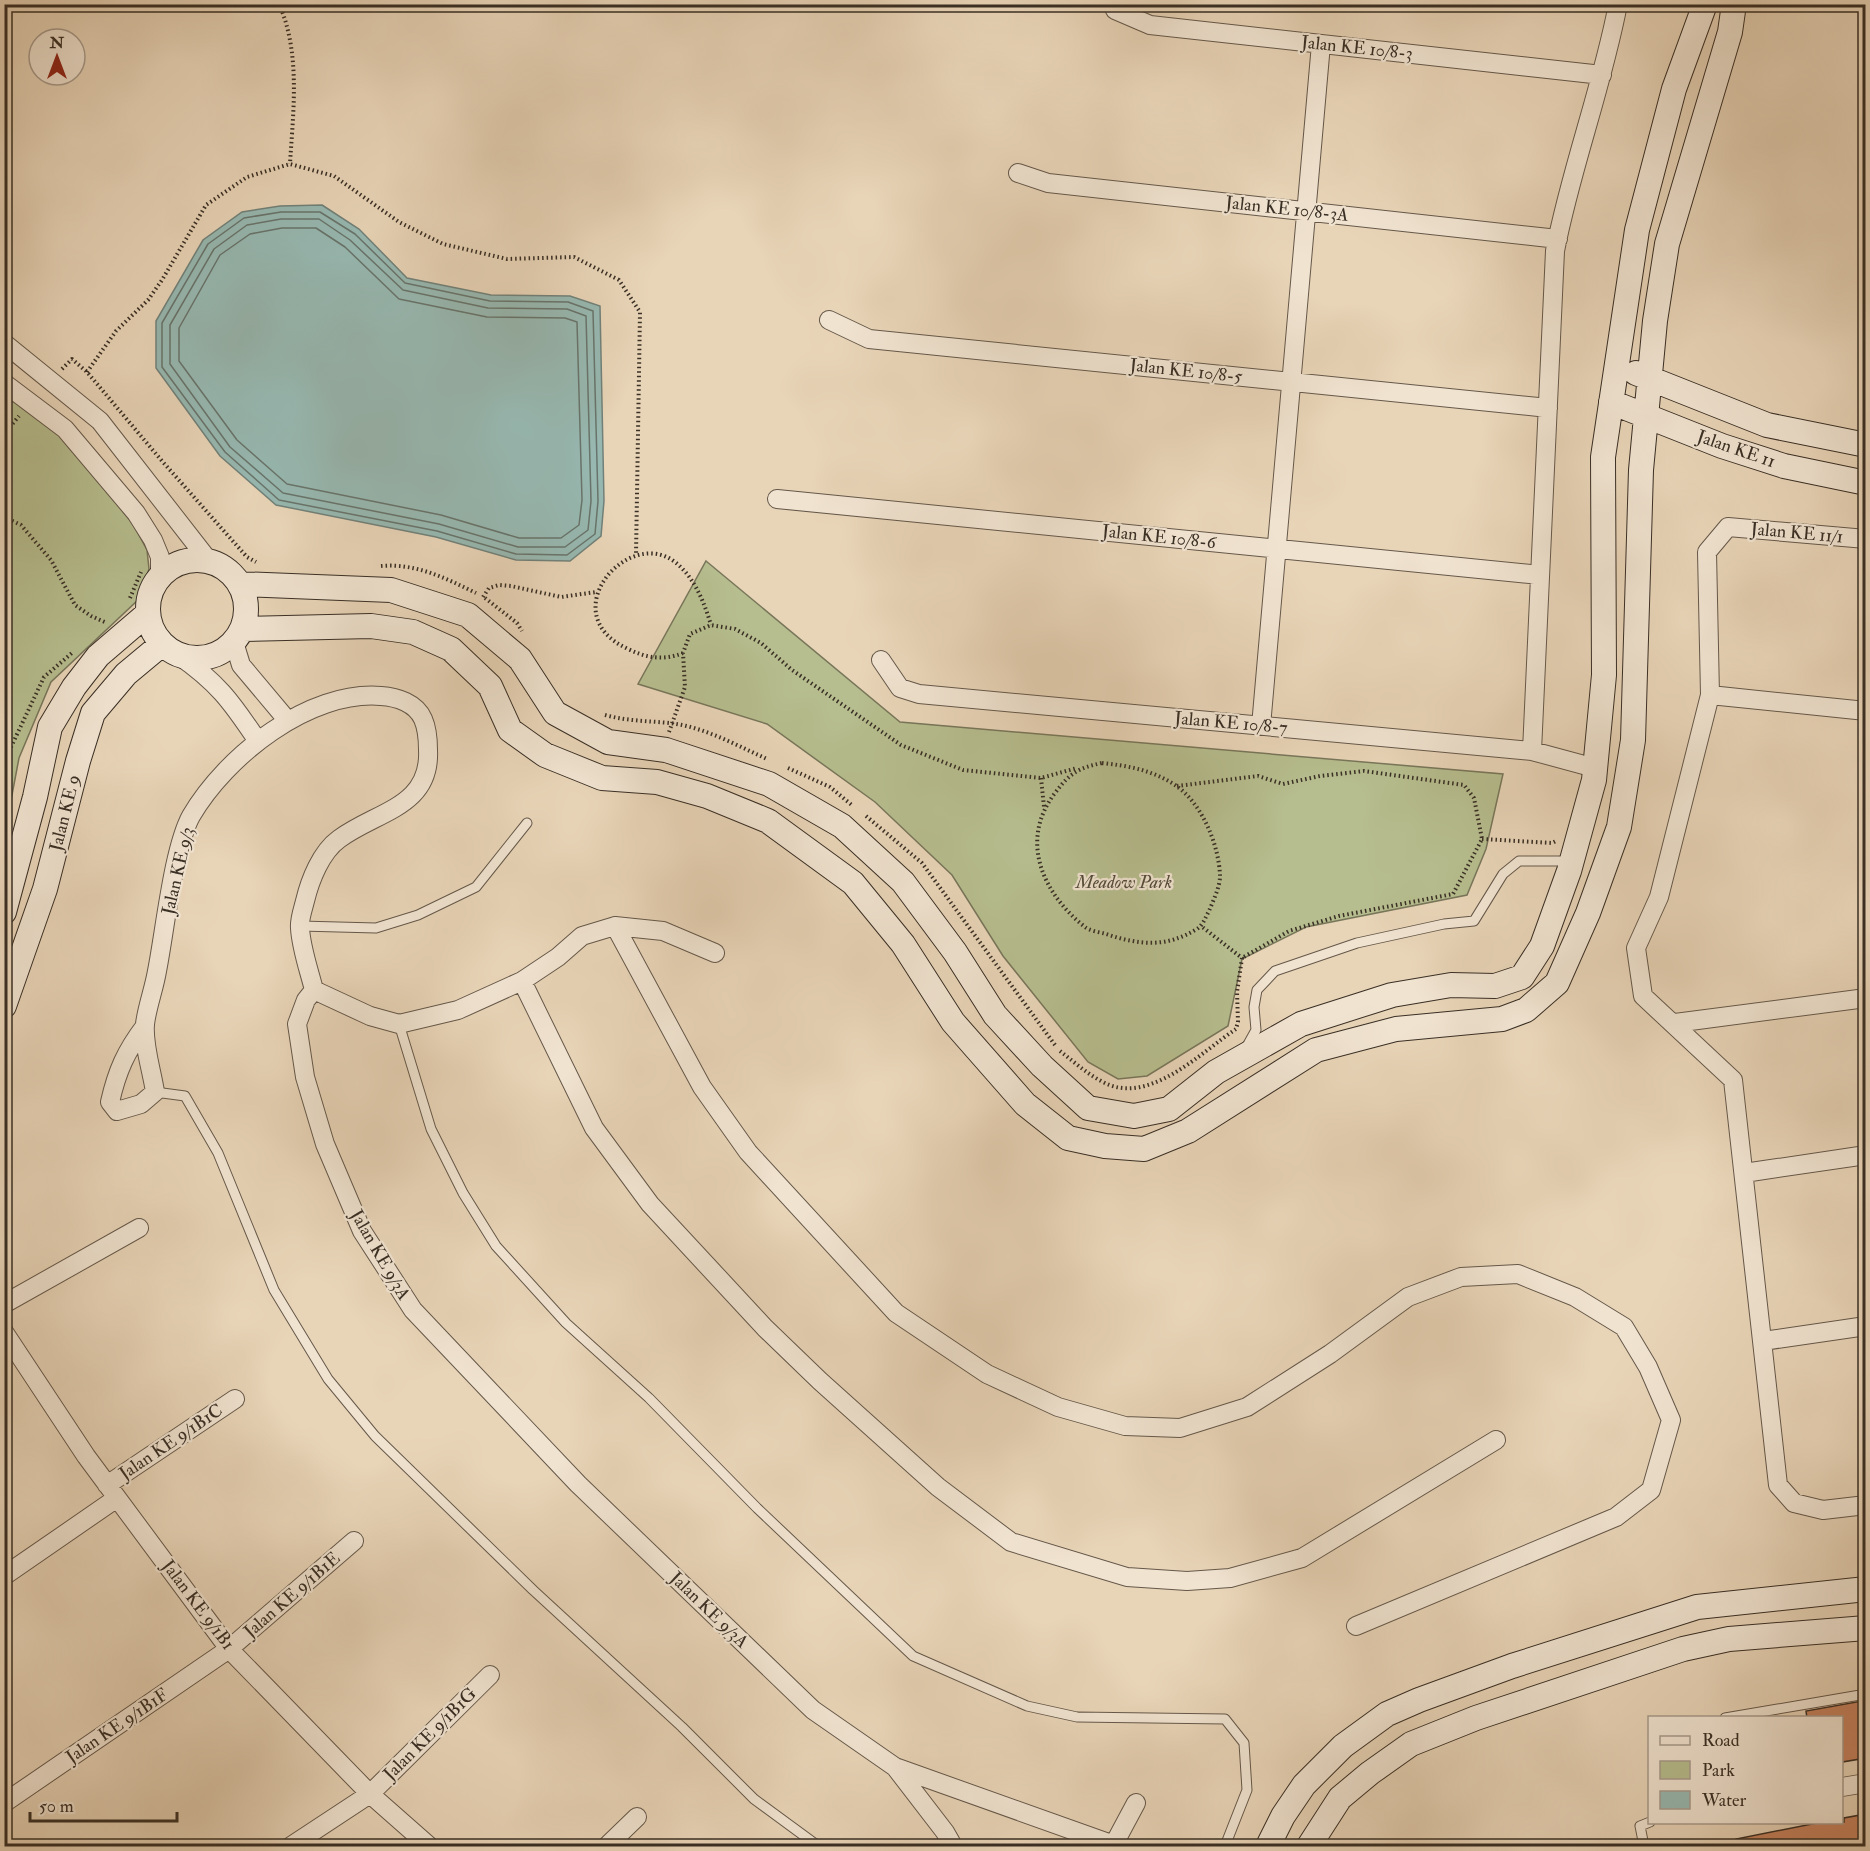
<svg xmlns="http://www.w3.org/2000/svg" width="1870" height="1851" font-family="'IM FELL Double Pica',serif">
  <style>
    .green { fill: #b6bd8e; stroke: #78765a; stroke-width: 1.5 }
    .water { fill: #97b8b1; stroke: #718179; stroke-width: 1.5 }
    .lines { fill: none; stroke-linecap: round; stroke-linejoin: round }
    .shore { stroke: #68746b; stroke-width: 1.5 }
    .building { fill: #c6825e; stroke: #392f25; stroke-width: 1.5 }
    .lane-casing { stroke: #65584a; stroke-width: 11 }
    .street-casing { stroke: #65584a; stroke-width: 20 }
    .secondary-casing { stroke: #392f25; stroke-width: 26 }
    .path { stroke: #392f25; stroke-width: 4; stroke-dasharray: 1.5 3; stroke-linecap: butt }
    .lane { stroke: #f0e3d0; stroke-width: 9 }
    .street { stroke: #f0e3d0; stroke-width: 18 }
    .secondary { stroke: #f0e3d0; stroke-width: 24 }
    .labels { text-anchor: middle; dominant-baseline: central; stroke-width: 4.5; stroke-linejoin: round; paint-order: stroke }
    .street-label { font-size: 18px; fill: #392f25; stroke: #f0e3d0 }
    .park-label { font-size: 18px; font-style: italic; fill: #524b3a; stroke: #f0e3d0 }
  </style>
  <rect width="100%" height="100%" fill="#e8d4b7"/>
  <filter id="stains"><feTurbulence type="fractalNoise" baseFrequency=".00333" numOctaves="4"/><feColorMatrix values="0 0 0 0 .2 0 0 0 0 .09 0 0 0 0 .02 0 0 0 .5 -.17"/></filter>
  <radialGradient id="worn" r=".72"><stop offset=".6" stop-color="#630" stop-opacity="0"/><stop offset="1" stop-color="#630" stop-opacity=".3"/></radialGradient>
  <path class="green" d="M13,401L65,440L133,524L147,550L149,569L139,599L51,682L19,758L5,832L4,413Z
    M706,561L900,722L1503,774L1486,849L1467,895L1306,927L1242,959L1228,1026L1147,1076L1118,1079L1088,1062L1003,956L952,875L875,802L767,724L638,684Z"/>
  <path class="water" d="M322,205L359,229L407,278L491,295L570,296L600,306L604,501L601,536L570,561L516,560L436,537L276,505L220,456L156,368V321L203,240L242,212L280,206Z"/>
  <g class="lines">
    <path class="shore" d="M281,212H320L355,234L405,283L490,301L568,302L593,311L598,501L595,534L567,555L516,554L437,531L279,500L225,452L162,367V323L208,244L244,218Z
      M281,219H319L350,240L403,290L488,308L567,309L586,316L591,501L588,530L565,547H518L439,524L283,493L230,447L170,364V325L214,249L247,225Z
      M282,228H316L345,247L399,299L487,317L565,318L577,322L582,500L579,525L561,538H519L441,515L287,484L237,440L179,361V328L220,255L250,234Z"/>
  </g>
  <path class="building" d="M1862,1701L1866,1719V1758L1842,1762V1718H1807L1806,1711Z
    M1866,1814V1846H1737L1736,1839L1822,1822H1844V1818Z"/>
  <g class="lines">
    <g class="lane-casing">
      <path id="lane" d="M300,926L376,928L418,915L476,887L527,823
        M399,1024L431,1129L463,1193L496,1246L566,1323L649,1398L757,1508L913,1656L1027,1706L1077,1717L1225,1719L1244,1743L1247,1790L1225,1846
        M1246,1048L1256,1030L1254,1007L1257,990L1275,971L1357,943L1444,924L1474,921L1503,874L1519,861H1572
        M155,1092L185,1096L218,1153L274,1290L328,1379L375,1436L533,1590L682,1727L754,1799L818,1846
        M1725,1718L1866,1694
        M1644,1846L1640,1826L1650,1822"/>
    </g>
    <g class="street-casing">
      <path id="street" d="M1115,10L1150,25L1602,75
        M1018,173L1048,183L1558,239
        M829,320L869,339L1548,408
        M4,343L100,421L209,561
        M4,383L65,429L136,513L153,540L160,557V576
        M777,499L1540,575
        M1866,539L1728,527L1707,552L1710,695L1659,897L1636,948L1643,996L1733,1080L1778,1485L1794,1503L1823,1510L1866,1505
        M234,642L241,665L288,721
        M178,655C217,682 231,701 257,740
        M881,660L900,688L919,694L1532,751L1595,768
        M1710,695L1866,711
        M1261,726L1321,44
        M1532,751L1555,251C1571,168 1602,88 1618,4
        M615,926L702,1087L748,1152L896,1313L987,1374L1058,1407L1125,1426L1180,1428L1247,1407L1330,1354L1408,1297L1461,1277L1518,1274L1575,1297L1624,1327L1648,1367L1671,1420L1651,1490L1616,1517L1356,1626
        M522,981L594,1128L650,1204L765,1328L820,1381L938,1487L1011,1542L1127,1577L1187,1581L1230,1578L1302,1558L1496,1440
        M314,990L370,1016L399,1024L458,1010L522,981L558,957L582,936L615,926L663,931L715,953
        M1675,1023L1866,998
        M145,1026C126,1051 117,1071 110,1102L117,1111L141,1104L155,1092C152,1071 143,1045 145,1024C147,1007 154,989 157,971C165,931 173,849 191,816C226,756 309,690 381,696C397,697 416,703 423,719C427,728 428,740 428,750C431,807 377,811 339,839C321,852 310,880 305,901C303,909 299,920 300,928C301,948 309,970 314,990L306,1000L297,1024L305,1077L325,1144L362,1231L413,1310L578,1484L813,1710L895,1767L1114,1845
        M1744,1173L1866,1155
        M4,1304L139,1228
        M4,1332L86,1456L229,1649L370,1794L429,1846
        M1763,1341L1866,1326
        M107,1485L235,1399
        M4,1576L117,1498
        M895,1767L945,1832L953,1846
        M1842,1787L1866,1783
        M4,1803L229,1649L354,1541
        M291,1846L370,1794L490,1675
        M607,1846L637,1817
        M1113,1846L1136,1803"/>
    </g>
    <g class="secondary-casing">
      <path id="secondary" d="M1636,373L1767,425L1866,445
        M1611,402L1722,446L1784,466L1866,483
        M148 609a49 49 0 1 1 98 0a49 49 0 1 1-98 0Z
        M240,584L391,590L468,615L520,659L555,713L608,742L666,750L769,784L842,826L903,882L955,952L995,1015L1042,1066L1088,1108L1134,1116L1169,1109L1216,1072L1301,1024L1392,995L1451,985L1495,986L1522,977L1542,946L1569,871L1594,780L1604,675L1603,457L1637,230L1674,89L1705,4
        M243,629L371,626L413,632L451,649L490,686L510,730L545,755L602,778L657,782L707,796L768,821L853,883L903,944L953,1022L1025,1104L1068,1138L1105,1146L1144,1149L1188,1131L1316,1050L1396,1029L1502,1019L1526,1010L1557,983L1588,913L1619,827L1633,740L1641,470L1655,321L1667,244L1730,32L1734,4
        M4,912L35,797L50,727L74,687L98,656L147,614
        M4,1006L45,889L78,761L93,713L126,674L162,644
        M1268,1846L1283,1816L1304,1785L1343,1746L1387,1714L1419,1700L1512,1666L1697,1607L1866,1589
        M1309,1846L1340,1798L1370,1773L1411,1744L1476,1718L1683,1649L1729,1639L1866,1628"/>
    </g>
    <path class="path" d="M279,4C301,53 293,113 290,164
      M62,369L72,359L87,372L162,461L247,557L256,562
      M87,372L116,331L148,300L162,280L206,205L247,177L290,164L334,176L399,222L443,244L507,259L574,257L619,280L640,312L636,555
      M4,434L19,416
      M4,517L21,525L51,560L75,605L91,616L107,623
      M381,566C416,563 445,578 476,593
      M483,597L489,588L499,585L511,586L561,597L596,592
      M130,598L141,572
      M485,598L517,623L522,631
      M683,653C663,661 646,658 626,648C553,613 628,526 675,562C695,578 704,602 711,625
      M605,715C627,721 648,721 670,723C704,727 736,745 767,759
      M669,732L685,687L683,653L690,634L711,625L735,629L761,643L792,670L901,745L963,770L1041,778L1077,768
      M1102,763C1129,766 1152,770 1175,785C1202,803 1219,845 1220,876C1220,887 1213,901 1209,911C1205,918 1203,925 1197,929C1166,948 1139,945 1106,934C1099,932 1090,931 1085,927C1042,893 1019,840 1055,793C1070,773 1078,768 1102,763Z
      M788,768L830,787L853,806
      M4,778L11,747L44,677L72,653
      M1041,778L1044,807
      M1177,786L1258,776L1283,784L1320,776L1364,771L1464,785L1474,798L1482,839L1453,894L1339,916L1289,931L1242,958
      M866,816L922,863L1055,1045
      M1482,839L1552,843L1556,841
      M1060,1051C1073,1061 1086,1073 1101,1081C1147,1108 1200,1053 1236,1029L1238,1022L1237,992L1242,958L1201,926"/>
    <use href="#lane" class="lane"/>
    <use href="#street" class="street"/>
    <use href="#secondary" class="secondary"/>
  </g>
  <g class="labels">
    <g class="street-label">
      <text transform="translate(1357 48) rotate(6)">Jalan KE 10/8-3</text>
      <text transform="translate(1287 209) rotate(6)">Jalan KE 10/8-3A</text>
      <text transform="translate(1186 371) rotate(6)">Jalan KE 10/8-5</text>
      <text transform="translate(1736 449) rotate(19)">Jalan KE 11</text>
      <text transform="translate(1797 533) rotate(5)">Jalan KE 11/1</text>
      <text transform="translate(1159 537) rotate(6)">Jalan KE 10/8-6</text>
      <text transform="translate(1231 723) rotate(5)">Jalan KE 10/8-7</text>
      <text transform="translate(65 813) rotate(-76)">Jalan KE 9</text>
      <text transform="translate(178 871) rotate(-77)">Jalan KE 9/3</text>
      <text transform="translate(380 1255) rotate(60)">Jalan KE 9/3A</text>
      <text transform="translate(171 1442) rotate(-34)">Jalan KE 9/1B1C</text>
      <text transform="translate(292 1595) rotate(-41)">Jalan KE 9/1B1E</text>
      <text transform="translate(198 1605) rotate(53)">Jalan KE 9/1B1</text>
      <text transform="translate(709 1610) rotate(44)">Jalan KE 9/3A</text>
      <text transform="translate(117 1726) rotate(-34)">Jalan KE 9/1B1F</text>
      <text transform="translate(430 1734) rotate(-45)">Jalan KE 9/1B1G</text>
    </g>
    <g class="park-label">
      <text x="1124" y="882">Meadow Park</text>
    </g>
  </g>
  <rect width="1870" height="1851" fill="none" stroke="#e8d4b7" stroke-width="24"/>
  <rect x="6" y="6" width="1858" height="1839" fill="none" stroke="#392f25" stroke-width="3"/>
  <rect x="12" y="12" width="1846" height="1827" fill="none" stroke="#392f25" stroke-width="1.5"/>
  <rect x="1648" y="1716" width="195" height="108" fill="#f0e3d0" stroke="#a79b8c" stroke-width="1.5"/>
  <rect x="1660" y="1736" width="30" height="9" fill="#f0e3d0" stroke="#a79b8c" stroke-width="1.5"/>
  <text x="1702" y="1746" font-size="18" fill="#392f25">Road</text>
  <rect x="1660" y="1761" width="30" height="18" fill="#b6bd8e" stroke="#a79b8c" stroke-width="1.5"/>
  <text x="1702" y="1776" font-size="18" fill="#392f25">Park</text>
  <rect x="1660" y="1791" width="30" height="18" fill="#97b8b1" stroke="#a79b8c" stroke-width="1.5"/>
  <text x="1702" y="1806" font-size="18" fill="#392f25">Water</text>
  <g transform="translate(57 57)"><circle r="28" fill="#f0e3d0" stroke="#a79b8c" stroke-width="1.5"/>
  <path d="M0-4.5L10 22L0 15L-10 22Z" fill="#8f2418"/>
  <text y="-9" font-size="16" font-weight="bold" text-anchor="middle" fill="#392f25">N</text>
  </g>
  <path d="M30 1812v9h147v-9" fill="none" stroke="#392f25" stroke-width="3"/>
  <text x="39" y="1812" font-size="18" fill="#392f25" stroke="#f0e3d0" stroke-width="4.5" paint-order="stroke">50 m</text>
  <rect width="100%" height="100%" filter="url(#stains)"/>
  <rect width="100%" height="100%" fill="url(#worn)"/>
</svg>
